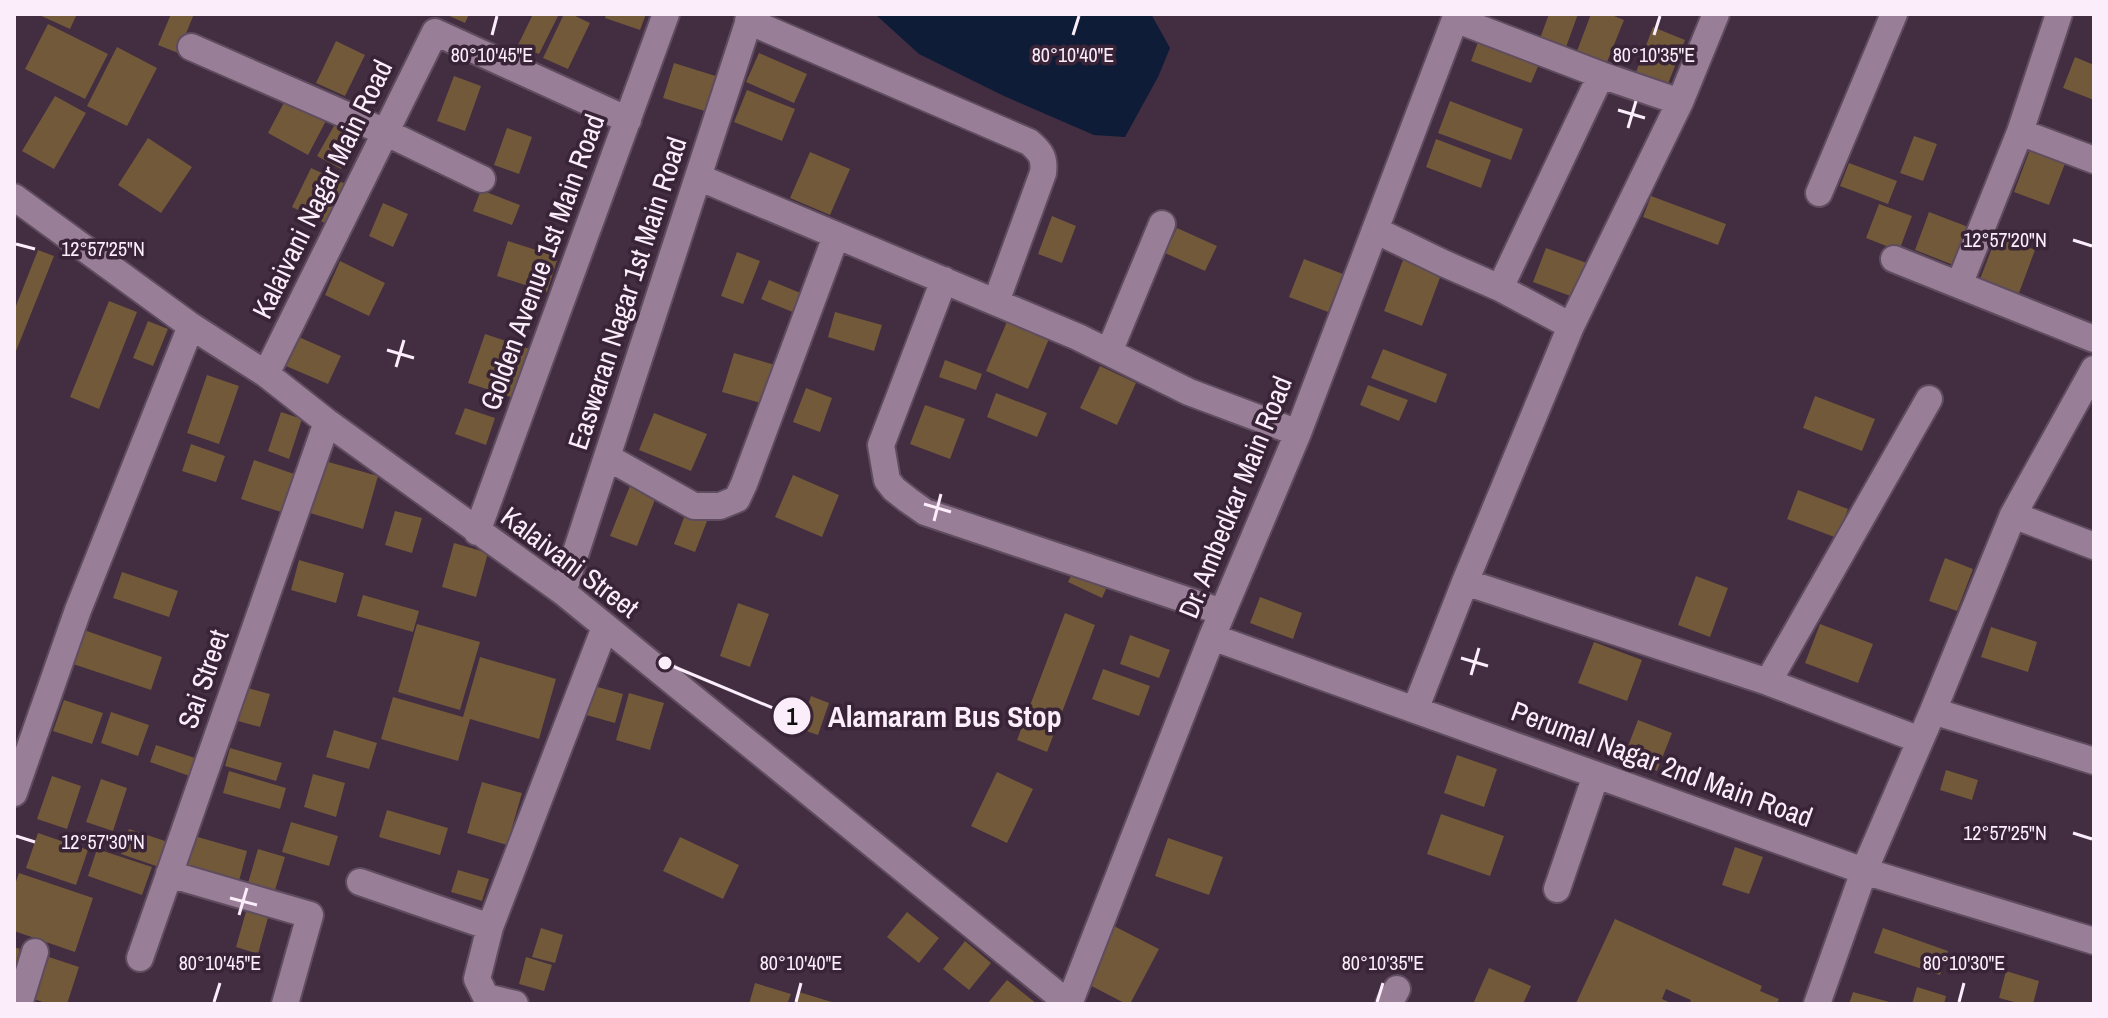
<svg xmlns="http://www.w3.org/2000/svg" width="2108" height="1018" font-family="'Archivo Narrow',sans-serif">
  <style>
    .water { fill: #0e1c37 }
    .building { fill: #715939 }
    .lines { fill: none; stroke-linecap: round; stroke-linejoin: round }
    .minor-casing { stroke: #5f4c5f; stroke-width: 30 }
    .minor { stroke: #987e96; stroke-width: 26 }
    .ticks { fill: none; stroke: #fbedfa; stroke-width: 3 }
    .labels { text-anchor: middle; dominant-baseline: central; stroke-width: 7; stroke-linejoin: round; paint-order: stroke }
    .street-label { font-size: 28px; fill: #fbedfa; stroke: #382337 }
    .ticks-label { font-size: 20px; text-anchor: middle; fill: #fbedfa; stroke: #382337; stroke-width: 7; stroke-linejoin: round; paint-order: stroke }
    .leader { fill: none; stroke: #fbedfa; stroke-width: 3 }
    .callout-dot { fill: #fbedfa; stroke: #382337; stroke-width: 3 }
    .mark-label { font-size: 24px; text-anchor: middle; font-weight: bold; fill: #111 }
    .callout-label { font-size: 30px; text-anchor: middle; font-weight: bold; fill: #fbedfa; stroke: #382337; stroke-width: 7; stroke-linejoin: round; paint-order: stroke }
  </style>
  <rect width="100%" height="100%" fill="#422d41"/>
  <path class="water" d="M875,14H1151L1170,48L1158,77L1125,137L1094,135L1004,96L919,54Z"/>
  <path class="building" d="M37,14H77L70,29Z
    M171,14H194L178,53L158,45Z
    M445,14H469L465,23Z
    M533,14H559L539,54L518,45Z
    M564,14H571L590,23L568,69L543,58Z
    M606,14H646L640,30L605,18Z
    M1549,14H1578L1565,50L1539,41Z
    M1591,14H1609L1624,20L1607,62L1577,51Z
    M48,24L108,54L85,99L25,69Z
    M1653,27L1685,40L1668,84L1636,72Z
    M1481,34L1542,57L1531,83L1471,61Z
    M336,41L365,55L345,96L316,83Z
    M117,47L157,68L127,126L87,106Z
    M759,53L807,74L794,103L746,82Z
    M2075,57L2094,65V100L2063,88Z
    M674,63L722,78L711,113L663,98Z
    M454,76L481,86L465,131L437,121Z
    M747,90L795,109L782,141L734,122Z
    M288,95L328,117L308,155L268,133Z
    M55,96L86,113L54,169L22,151Z
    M1450,101L1523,129L1511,160L1438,133Z
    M339,117L362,130L341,169L317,156Z
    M507,128L532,137L519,174L494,165Z
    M1914,136L1937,144L1923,181L1900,173Z
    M148,138L192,167L161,213L118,185Z
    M1436,139L1491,160L1481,188L1426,167Z
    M2031,147L2066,161L2049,205L2014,192Z
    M810,152L850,169L830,215L790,198Z
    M1849,163L1897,181L1888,204L1840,186Z
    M311,168L348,185L329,225L292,207Z
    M481,190L520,205L512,225L473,211Z
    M1651,196L1726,224L1718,245L1643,217Z
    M383,203L408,214L393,247L369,236Z
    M1879,204L1912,216L1899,251L1866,238Z
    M1929,212L1971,228L1956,266L1915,250Z
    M1052,216L1076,226L1062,263L1038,254Z
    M1177,228L1217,246L1205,271L1165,253Z
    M1997,235L2035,250L2019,293L1980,279Z
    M508,241L558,257L547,292L497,276Z
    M1546,248L1595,266L1581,300L1533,282Z
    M38,250L54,256L14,356V311Z
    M737,252L760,261L743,304L721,296Z
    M1304,259L1343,274L1328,312L1289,297Z
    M1403,260L1441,275L1422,326L1384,311Z
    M340,261L385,283L369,316L325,295Z
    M769,280L803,294L795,313L761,299Z
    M109,301L137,312L99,409L70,397Z
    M835,312L882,325L874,351L828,337Z
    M1009,317L1051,334L1028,389L986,371Z
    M148,321L168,329L153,366L133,358Z
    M485,334L530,349L514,398L468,383Z
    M299,337L341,356L328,384L286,366Z
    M1383,349L1447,374L1436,403L1371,378Z
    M734,353L775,365L764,404L722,392Z
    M945,360L982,374L976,390L939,377Z
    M1100,366L1136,383L1117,425L1080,408Z
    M207,375L239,386L219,444L187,433Z
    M1368,385L1408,400L1399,421L1360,405Z
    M806,388L832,398L820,432L793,422Z
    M996,393L1047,413L1037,437L987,417Z
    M1815,396L1875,419L1862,451L1803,428Z
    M925,405L965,419L950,459L910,444Z
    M465,408L495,418L486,445L455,434Z
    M281,412L302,419L289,459L268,451Z
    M654,413L707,434L691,471L639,450Z
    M191,444L225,456L216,482L182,471Z
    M254,460L297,475L284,513L241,499Z
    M325,461L378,476L363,529L310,513Z
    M793,475L839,495L822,537L775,517Z
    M632,481L658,492L637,546L610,536Z
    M1798,490L1848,509L1837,538L1787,519Z
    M688,507L709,516L695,552L674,544Z
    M395,511L422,518L412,553L385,545Z
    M454,543L488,553L476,597L442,587Z
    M1945,558L1973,569L1957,611L1929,601Z
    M299,560L344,573L336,603L291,590Z
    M1077,564L1110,580L1102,598L1068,582Z
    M122,572L178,591L169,617L113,598Z
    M1696,576L1728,588L1710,637L1678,625Z
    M363,595L419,611L413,632L357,616Z
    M1260,597L1302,613L1293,639L1250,623Z
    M738,603L769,614L750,667L720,656Z
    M1065,613L1095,625L1047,752L1017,740Z
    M417,624L480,642L460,710L398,692Z
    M1820,624L1873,644L1858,683L1805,663Z
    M1991,627L2037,642L2028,672L1981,657Z
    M81,629L162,657L151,690L70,663Z
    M1130,635L1170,650L1159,678L1120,664Z
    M1594,642L1642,660L1627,701L1578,683Z
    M480,657L556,679L539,739L470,719L458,761L381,739L393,697L463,717Z
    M1103,669L1150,686L1139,716L1092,699Z
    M587,684L623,694L615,723L579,713Z
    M248,688L270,694L260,727L238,721Z
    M629,693L664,703L650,750L616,740Z
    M811,696L829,703L818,735L800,729Z
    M64,700L103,713L92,744L53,731Z
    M111,712L149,725L138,756L101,743Z
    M1638,720L1672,733L1657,771L1623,759Z
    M334,730L377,743L369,769L326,757Z
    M156,745L201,760L195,778L150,762Z
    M230,748L282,763L276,781L225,766Z
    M1457,755L1497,769L1484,807L1444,793Z
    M1946,770L1978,780L1972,800L1940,790Z
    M229,771L286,788L280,809L223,793Z
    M997,772L1033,789L1007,843L971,826Z
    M313,774L345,783L336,817L304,807Z
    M52,776L81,786L67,829L37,819Z
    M101,779L127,788L113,831L86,822Z
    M482,782L522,793L507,845L467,833Z
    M387,810L448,828L440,855L379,837Z
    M1441,814L1504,836L1490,876L1427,854Z
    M291,822L338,836L329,866L282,852Z
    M129,829L171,843L162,868L121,854Z
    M38,833L88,850L76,885L26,868Z
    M194,836L247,851L239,881L185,866Z
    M680,837L739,865L723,899L663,871Z
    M1168,838L1223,857L1209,895L1155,876Z
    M1735,847L1763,857L1749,894L1722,885Z
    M97,849L152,867L142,895L88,876Z
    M258,849L285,857L275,890L248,883Z
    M458,870L489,879L482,901L451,892Z
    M19,873L93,898L75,952L14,931V887Z
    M247,908L269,914L258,954L236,947Z
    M907,912L939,938L919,963L887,937Z
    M1615,919L1762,986L1760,991L1779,999L1777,1004H1689L1691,1000L1666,989L1662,999L1673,1004L1576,1003Z
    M1112,925L1159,949L1130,1004H1126L1082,981Z
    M541,928L563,935L555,963L532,957Z
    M1883,928L1948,951L1940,975L1874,953Z
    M965,941L991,963L969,990L943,969Z
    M14,947L20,949L15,967H14Z
    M49,957L79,967L67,1004H48L34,999Z
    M526,957L552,965L544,991L519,984Z
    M1489,968L1531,986L1523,1004H1473Z
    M2006,971L2039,981L2033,1004H2022L1999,998Z
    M1007,980L1037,1004H987Z
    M755,983L791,994L787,1004H749Z
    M1917,987L1946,996L1944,1004H1912Z
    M799,992L835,1003V1004H796Z
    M1853,992L1893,1003V1004H1849Z"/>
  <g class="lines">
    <g class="minor-casing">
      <path id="minor" d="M1455,19L1601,75L1680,102
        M748,21L1029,142C1041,152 1045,158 1043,173L996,302
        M191,47L385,132L482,179
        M2020,132L2094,160
        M698,177L1078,337L1189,392L1298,433
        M1819,193L1894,14
        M14,197L191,326L266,374L327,422L563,592L1069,1004
        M1375,230L1443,263L1500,288L1601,75
        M1894,259L2094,339
        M944,280L881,445L887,480L894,489L908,500L925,512L1222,612
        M1959,285L2020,132L2059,14
        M1500,288L1571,326
        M1109,352L1162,224
        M266,374L435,32L628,120
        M607,457L694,506H720L737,499L744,484L836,236
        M2013,515L2094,546
        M477,532L666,14
        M1465,582L1768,682L1920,740
        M563,592L751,14
        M1212,637L1864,871L2094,941
        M1768,682L1929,399
        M1415,710L1465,582L1571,326L1680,102L1716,14
        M1933,711L2094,761
        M14,793L78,610L191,326
        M169,874L310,915L285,1004
        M360,882L490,927
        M1557,889L1596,775
        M140,958L327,422
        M19,1004L35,952
        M515,1004L486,997L477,979L490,927L605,627
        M1069,1004L1212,637L1298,433L1457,14
        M1389,1004L1397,989
        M1817,1004L1864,871L1933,711L2013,515L2094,369"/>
    </g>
    <use href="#minor" class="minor"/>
  </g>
  <path class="ticks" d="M492,35L497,16M1073,35L1079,16M1654,35L1660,16M1618,110L1645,118M1628,128L1636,101M2073,240L2092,246M16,244L35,249M387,350L414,358M396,367L404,340M924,504L951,512M934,521L941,494M1461,658L1488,666M1471,675L1479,648M2073,833L2092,839M16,836L35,842M230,898L257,905M239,915L247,888M214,1002L220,983M796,1002L801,983M1377,1002L1383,983M1959,1002L1964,983"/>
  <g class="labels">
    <g class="street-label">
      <text transform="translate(322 189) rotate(-64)">Kalaivani Nagar Main Road</text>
      <text transform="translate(542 262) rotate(-70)">Golden Avenue 1st Main Road</text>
      <text transform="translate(627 293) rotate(-72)">Easwaran Nagar 1st Main Road</text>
      <text transform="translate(1235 497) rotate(-68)">Dr. Ambedkar Main Road</text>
      <text transform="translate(570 562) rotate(37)">Kalaivani Street</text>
      <text transform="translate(203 679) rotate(-71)">Sai Street</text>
      <text transform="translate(1662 764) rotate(20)">Perumal Nagar 2nd Main Road</text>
    </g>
  </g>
  <g class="ticks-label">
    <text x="492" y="62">80°10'45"E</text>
    <text x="1073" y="62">80°10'40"E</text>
    <text x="1654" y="62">80°10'35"E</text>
    <text x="2005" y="247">12°57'20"N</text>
    <text x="103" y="256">12°57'25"N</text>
    <text x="2005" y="840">12°57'25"N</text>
    <text x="103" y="849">12°57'30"N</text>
    <text x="220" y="970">80°10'45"E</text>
    <text x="801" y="970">80°10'40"E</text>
    <text x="1383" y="970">80°10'35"E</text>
    <text x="1964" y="970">80°10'30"E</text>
  </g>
  <path class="leader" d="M665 663L792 716"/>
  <g class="callout-dot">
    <circle cx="665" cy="663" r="8"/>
    <circle cx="792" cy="716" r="20"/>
  </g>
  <g class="mark-label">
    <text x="792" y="725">1</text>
  </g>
  <g class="callout-label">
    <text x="945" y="727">Alamaram Bus Stop</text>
  </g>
  <rect width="2108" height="1018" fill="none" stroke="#fbedfa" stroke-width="32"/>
</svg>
